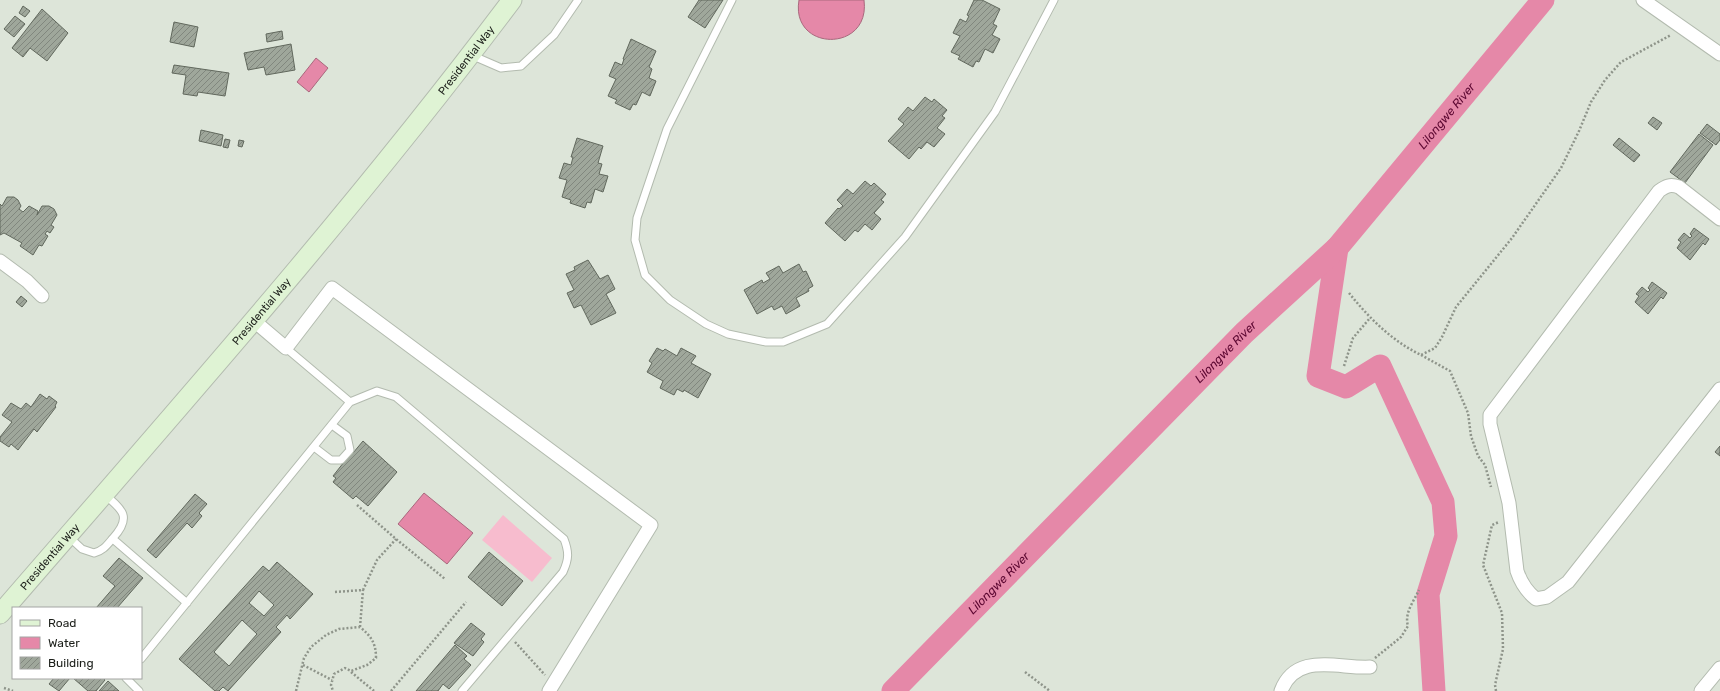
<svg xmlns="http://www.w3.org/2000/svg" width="1720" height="691" font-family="Rubik,sans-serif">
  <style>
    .pitch { fill: #f7bcce }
    .water { fill: #e588a8; stroke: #a9687d }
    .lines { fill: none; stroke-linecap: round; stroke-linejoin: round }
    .river { stroke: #e588a8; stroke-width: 23 }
    .building { fill: url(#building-hatch); stroke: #61685d; fill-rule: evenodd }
    .service-casing { stroke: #b3bbaf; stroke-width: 9 }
    .minor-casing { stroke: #b3bbaf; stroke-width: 15 }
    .secondary-casing { stroke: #b3bbaf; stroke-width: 21 }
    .path { stroke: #8e948a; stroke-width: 2.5; stroke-dasharray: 2 2; stroke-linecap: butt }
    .service { stroke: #fff; stroke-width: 7 }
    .minor { stroke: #fff; stroke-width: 13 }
    .secondary { stroke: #dff3d4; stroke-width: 19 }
    .labels { text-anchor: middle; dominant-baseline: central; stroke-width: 3; stroke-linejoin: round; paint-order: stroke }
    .street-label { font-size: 11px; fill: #1c1f1a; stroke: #fff }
    .water-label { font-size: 12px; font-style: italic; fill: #5b0630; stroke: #fff }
  </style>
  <defs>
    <pattern id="building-hatch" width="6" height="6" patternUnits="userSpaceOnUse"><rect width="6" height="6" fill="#9fa79b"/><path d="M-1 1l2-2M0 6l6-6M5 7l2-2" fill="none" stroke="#81877e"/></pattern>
  </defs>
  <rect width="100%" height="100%" fill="#dde5d9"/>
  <path class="pitch" d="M503,515L552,558L532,582L482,540Z"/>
  <path class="water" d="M799,0H864C871,53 790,52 799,0Z
    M316,58L328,68L309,92L297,82Z
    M424,493L473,533L447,564L398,524Z"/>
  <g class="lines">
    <g class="river">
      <path d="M1337,248L1318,376L1346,387L1380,366L1443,502L1446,536L1428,594L1434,691"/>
      <path id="s1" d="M893,691L1244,333L1337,248L1543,0"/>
    </g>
  </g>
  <path class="building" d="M699,0H723L705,28L688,17Z
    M974,0H982L1000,9L993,24L997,26L992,35L1000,39L993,53L985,49L979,62L976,61L973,67L958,59L960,56L951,52L960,36L953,33L960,19L966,22L969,16L967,15Z
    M23,6L30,11L25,17L19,13Z
    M42,9L68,33L47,61L30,48L23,57L12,48Z
    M15,16L25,24L14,37L4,29Z
    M174,22L198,27L194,47L170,42Z
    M282,31L283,39L267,42L266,34Z
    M631,39L656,51L649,67L652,69L649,78L656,81L650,96L642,92L636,105L633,104L630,110L615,103L617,100L608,96L616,79L609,76L615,62L622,65L624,59H623Z
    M291,44L295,70L266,75L264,67L248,70L244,53Z
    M174,65L229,73L225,96L198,92L197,96L183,94L186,75L172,73Z
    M925,97L932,102L934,99L947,110L942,116L945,118L937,128L945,134L934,147L927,142L921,149L919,147L909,159L888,141L904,124L898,119L908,107L913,111Z
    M1653,117L1662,123L1657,130L1648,123Z
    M1707,124L1720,134V140L1716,145L1700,133Z
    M201,130L223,135L221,146L199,141Z
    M1699,134L1713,145L1685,183L1670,172Z
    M577,138L603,146L598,163L602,164L599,174L608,176L603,192L595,189L591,203L587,202L585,208L570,203L571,200L562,197L567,180L559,178L564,163L571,165L573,157H571Z
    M1619,138L1640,155L1634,162L1613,145Z
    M225,139L230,140L228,148L223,147Z
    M239,140L244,141L242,147L238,146Z
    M865,181L871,186L874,183L886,194L881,200L884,202L874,213L881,219L872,230L865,224L858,232L855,230L845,241L825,223L838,208L839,209L843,206L837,200L847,189L853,194Z
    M7,197H14L18,200L21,206L19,209L23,212L29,206L38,211L37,215L42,206H49L54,209L57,215L51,225L54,227L50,233L47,231L45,234L48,236L42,246L39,245L33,255L20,246L22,243L4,233L0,235V204L2,206Z
    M1694,228L1709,239L1705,245L1703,243L1690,260L1677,248L1681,242L1678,240L1684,233L1690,238L1692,236L1690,234Z
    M588,260L600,279L608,275L615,289L606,294L616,313L591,325L581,305L574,308L567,293L574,290L566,274L575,270L574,267Z
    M799,264L803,272L806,271L813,286L808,289L809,291L796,298L800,306L786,314L782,306L774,310L772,306L757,314L744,290L762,280L763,283L770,279L766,273L779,266L783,273Z
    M1652,282L1667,293L1663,299L1661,297L1648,314L1635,302L1639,296L1636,294L1642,287L1648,292L1650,290L1648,288Z
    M21,296L27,301L22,307L16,302Z
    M657,348L663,351L665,349L677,356L681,348L696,356L691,363L711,374L698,398L684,390L683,392L677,389L674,395L660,388L663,381L647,372L652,363L649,361Z
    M40,394L47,399L49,396L57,402L55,406L56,407L37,432L34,429L18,450L11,444L9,447L0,441V437L12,422L2,415L11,403L21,409L26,403L31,407Z
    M363,441L397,472L368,506L356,496L353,499L333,482L336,478L333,476L344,462L342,460L350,451L353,453Z
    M1720,446V456L1715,452Z
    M195,494L207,504L199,513L202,516L192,528L187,523L156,558L147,550Z
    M489,552L523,581L502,606L468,577Z
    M119,558L143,578L117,608H96L115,586L103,576Z
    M277,562L313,594L290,619L287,615L276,627L281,632L228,691L223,687L219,691H215L179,659L263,566L269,571ZM259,591L274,605L264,616L249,603ZM242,620L257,634L229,666L214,652Z
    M471,623L485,634L481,639L484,642L473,656L454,643Z
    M455,645L467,656L464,659L471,665L449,689L443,684L438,691H416Z
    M54,678H70L59,691L49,684Z
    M73,678H103L105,680L96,691H88Z
    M108,681L119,691H99Z"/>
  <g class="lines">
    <g class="service-casing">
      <path id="service" d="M732,0L667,129L637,218L635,240L645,275L670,300L706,324L728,334L766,342H783L827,324L905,237L995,112L1054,0
        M471,55L501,68L521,66L554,35L578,0
        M286,348L350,402
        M314,447L331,460H341L350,450L347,436L332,425
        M68,536L82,549L94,553C103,551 107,545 113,538C132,517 123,510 104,494
        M113,539L187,603
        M141,659L350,402L377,391L396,397L564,539C569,552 569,559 563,572L462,691
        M126,678L139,691"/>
    </g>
    <g class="minor-casing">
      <path id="minor" d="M1643,0L1720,54
        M1720,219L1679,187C1670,184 1666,186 1659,191L1490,415V424L1509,503L1517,571C1521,583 1526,591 1536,599L1547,597L1568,582L1720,389
        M0,261L27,281L42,296
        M253,320L286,348L332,288L651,525L549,691
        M1281,691C1296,651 1339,669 1370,667
        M1701,691L1720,668"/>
    </g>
    <g class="secondary-casing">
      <g id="secondary">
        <path id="s2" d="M0,614C174,413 352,213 512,0"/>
      </g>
    </g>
    <path class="path" d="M1349,293C1369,318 1392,341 1421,355L1435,348L1442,337L1456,307L1512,238L1561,168L1579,131L1591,102L1605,80L1621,62L1671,35
      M1421,355L1450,371L1468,413L1471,436L1478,456L1485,465L1491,487
      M1344,366L1353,338L1370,318
      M357,505L396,539L445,579
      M335,592L363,590L377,560L396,539
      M360,627L363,590
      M515,642L545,675
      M1375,658L1401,637L1408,626C1404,613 1414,601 1419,590
      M303,665L332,680
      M351,672L374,691
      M1025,672L1050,691
      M4,688L13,691
      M296,691L304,658L311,647L326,635L339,629L360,627C371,636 376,643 376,658L367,665L351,671L345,668L334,674L331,685L333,691
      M391,691L466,602
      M1496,691L1495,685L1503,649L1502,613L1483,565L1492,525L1499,522"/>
    <use href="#service" class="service"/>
    <use href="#minor" class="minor"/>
    <use href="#secondary" class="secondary"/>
  </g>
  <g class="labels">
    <g class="street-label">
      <text stroke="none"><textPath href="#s2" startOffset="724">Presidential Way</textPath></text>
      <text stroke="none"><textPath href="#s2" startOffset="400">Presidential Way</textPath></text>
      <text stroke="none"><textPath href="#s2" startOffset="76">Presidential Way</textPath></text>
    </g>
    <g class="water-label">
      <text stroke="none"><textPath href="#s1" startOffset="799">Lilongwe River</textPath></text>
      <text stroke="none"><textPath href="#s1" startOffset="475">Lilongwe River</textPath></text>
      <text stroke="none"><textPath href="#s1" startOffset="151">Lilongwe River</textPath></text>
    </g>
  </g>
  <rect x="12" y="607" width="130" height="72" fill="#ffffff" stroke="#a4a5a3"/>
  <rect x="20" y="620" width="20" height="6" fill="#dff3d4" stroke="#a4a5a3"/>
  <text x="48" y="627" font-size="12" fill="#1c1f1a">Road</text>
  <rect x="20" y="637" width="20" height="12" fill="#e588a8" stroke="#a4a5a3"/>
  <text x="48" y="647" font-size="12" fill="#1c1f1a">Water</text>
  <rect x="20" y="657" width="20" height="12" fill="url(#building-hatch)" stroke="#a4a5a3"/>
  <text x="48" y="667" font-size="12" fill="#1c1f1a">Building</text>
</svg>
